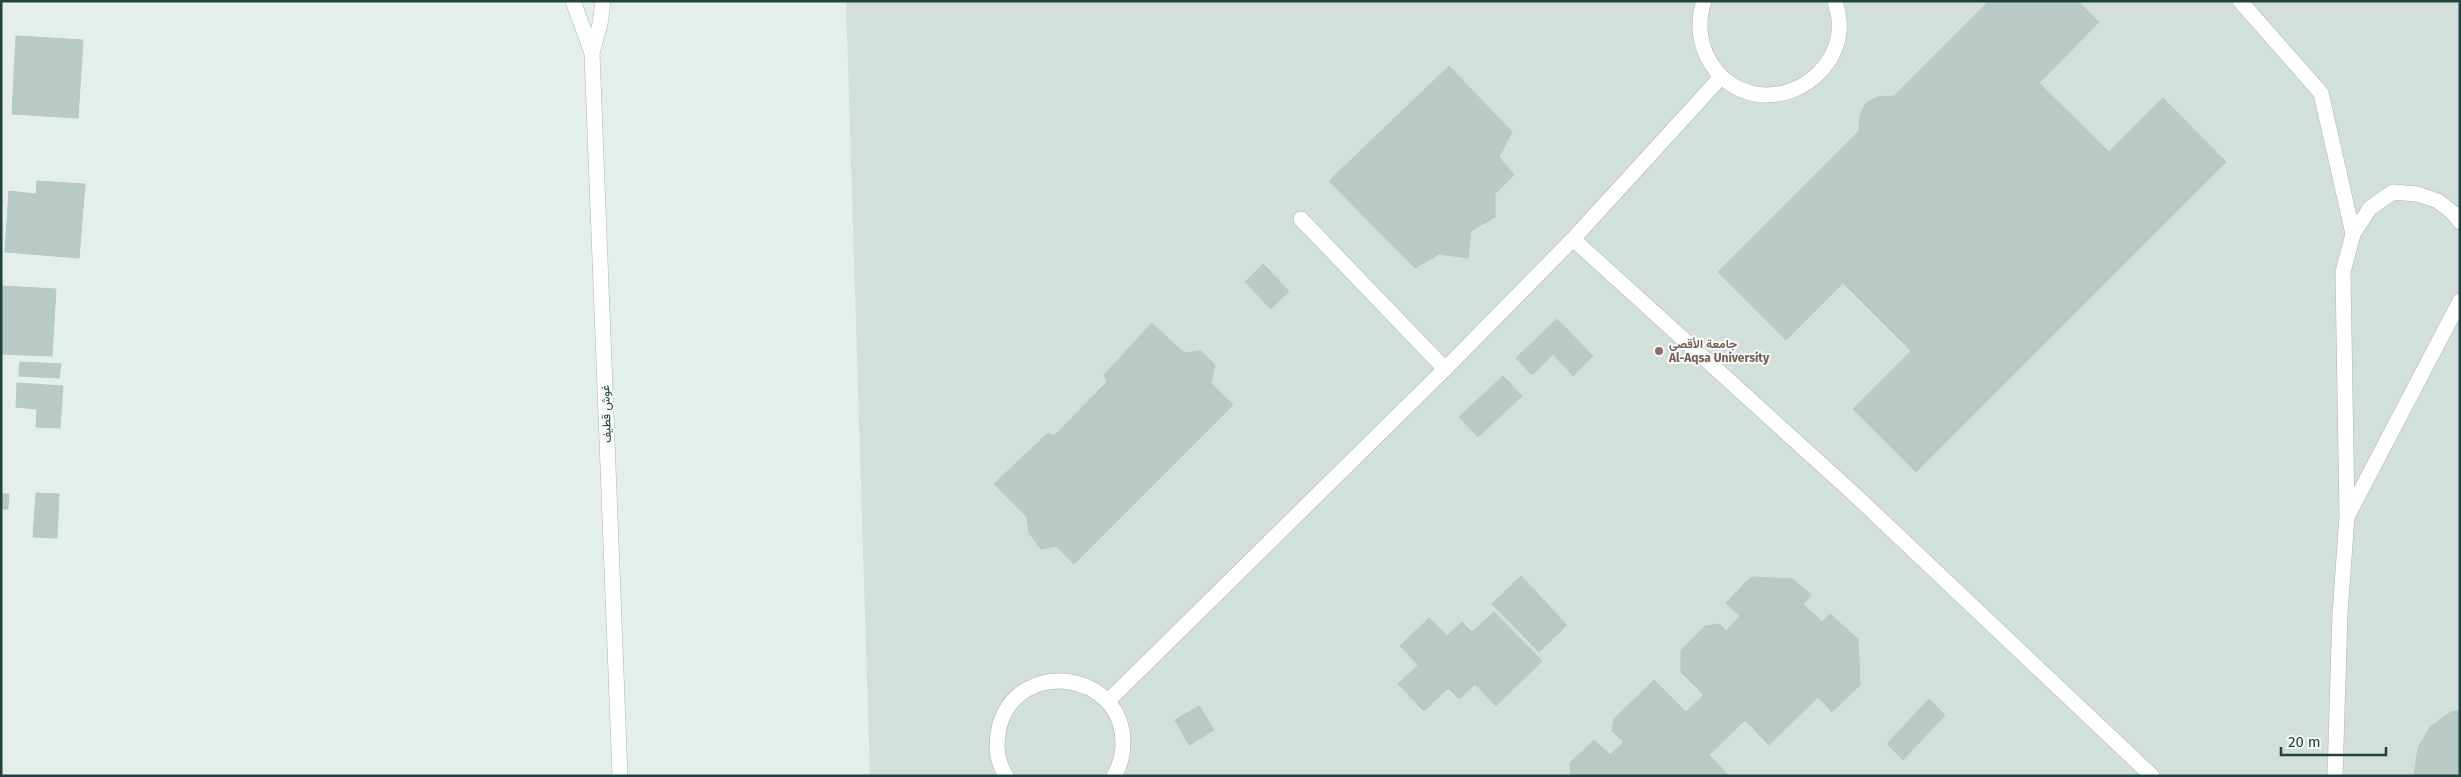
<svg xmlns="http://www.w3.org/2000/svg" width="2461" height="777" font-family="'Fira Sans',Vazirmatn,sans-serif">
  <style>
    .built { fill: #d2dfdb }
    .building { fill: #b9cac6; stroke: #b6c9c5 }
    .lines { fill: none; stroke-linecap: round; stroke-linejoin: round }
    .lane-casing { stroke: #a6b8b5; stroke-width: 16 }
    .street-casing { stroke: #a6b8b5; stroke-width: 16 }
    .secondary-casing { stroke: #a1bbb7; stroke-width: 16 }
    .lane { stroke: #fff; stroke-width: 15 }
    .street { stroke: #fff; stroke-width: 15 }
    .secondary { stroke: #fff; stroke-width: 15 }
    .education-dot { fill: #8d6e63; stroke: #f5faf9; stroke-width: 2 }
    .labels { text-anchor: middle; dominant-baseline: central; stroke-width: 4; stroke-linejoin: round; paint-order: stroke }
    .education-label { font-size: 12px; font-weight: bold; fill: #785e54; stroke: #f5faf9; text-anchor: start }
    .street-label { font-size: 12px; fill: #22423f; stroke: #f5faf9 }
  </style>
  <rect width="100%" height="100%" fill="#e4efec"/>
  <path class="built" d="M846,1H2460V776H870Z"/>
  <path class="building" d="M1989,1H2078L2099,22L2039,83L2109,152L2163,98L2226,162L1916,472L1853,409L1911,351L1843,283L1786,340L1718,272L1859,131L1860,115L1866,103L1878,97L1894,96Z
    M16,36L83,40L78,118L12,114Z
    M1449,66L1512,132L1499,157L1514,175L1495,194V217L1471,231L1468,258L1439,254L1415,268L1329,181Z
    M37,181L85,184L79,258L5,252L9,191L36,194Z
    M1263,264L1289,291L1271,309L1245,282Z
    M1,286L56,289L52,356L1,354Z
    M1557,319L1593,356L1573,376L1553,354L1532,375L1516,358Z
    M1152,323L1184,353L1201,351L1215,365L1211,383L1233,405L1074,564L1056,546L1041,549L1029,533L1027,517L994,484L1048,433L1054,436L1107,382L1104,375Z
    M20,362L61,364L59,378L19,376Z
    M1503,376L1522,396L1478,437L1459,417Z
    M17,383L63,386L60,428L36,427L37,409L16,407Z
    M36,493L59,494L57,538L33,537Z
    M1,494H9L8,509H1Z
    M1521,576L1567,625L1539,652L1492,604Z
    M1751,577L1793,579L1811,595L1803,604L1822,622L1830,614L1858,639L1860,685L1832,712L1818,697L1769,745L1745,720L1709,755L1729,776H1571L1570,763L1594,740L1610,755L1624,742L1612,731L1614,719L1654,680L1686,712L1704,695L1681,672V650L1705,626L1720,624L1726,631L1740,616L1726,603Z
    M1494,612L1542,661L1496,706L1475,684L1459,699L1448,688L1424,711L1398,684L1418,665L1400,646L1429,618L1447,636L1462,622L1472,632Z
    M1929,699L1945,715L1903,760L1887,744Z
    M1199,706L1214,730L1189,745L1175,720Z
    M2460,710V776H2414L2418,748L2430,727L2451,712Z"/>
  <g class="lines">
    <g class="lane-casing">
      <path id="lane" d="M1704,1C1689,44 1717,93 1765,95C1805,96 1843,61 1839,20C1839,14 1836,7 1835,1
        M2240,1L2321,93L2353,234
        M1573,239L1855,495L2152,776
        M2348,515L2460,301
        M1108,701L1445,369L1573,239L1721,77
        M1006,776C996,760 995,742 1000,724C1021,657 1123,672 1123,743C1123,755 1120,766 1114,776
        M2335,776L2340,614L2347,516L2343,272L2353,234L2370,208L2393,192L2417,194L2438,201L2453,213L2460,222"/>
    </g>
    <g class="street-casing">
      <path id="street" d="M1301,219L1445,369"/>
    </g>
    <g class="secondary-casing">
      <path id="secondary" d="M573,1L592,53
        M603,1L600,24L592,53L620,776"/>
    </g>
    <use href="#lane" class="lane"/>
    <use href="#street" class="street"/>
    <use href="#secondary" class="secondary"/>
  </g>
  <circle class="education-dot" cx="1659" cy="351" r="5"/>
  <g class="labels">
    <g class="education-label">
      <text x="1669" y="344">جامعة الأقصى<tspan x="1669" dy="14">Al-Aqsa University</tspan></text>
    </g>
    <g class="street-label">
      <text transform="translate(606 414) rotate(-92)">غوش قطيف</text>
    </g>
  </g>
  <rect width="2461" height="777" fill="none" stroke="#22423f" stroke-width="5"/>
  <path d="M2281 747v8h105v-8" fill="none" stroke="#22423f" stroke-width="2.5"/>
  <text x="2288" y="747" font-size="15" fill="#22423f" stroke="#f5faf9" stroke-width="4" paint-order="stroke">20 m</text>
</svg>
